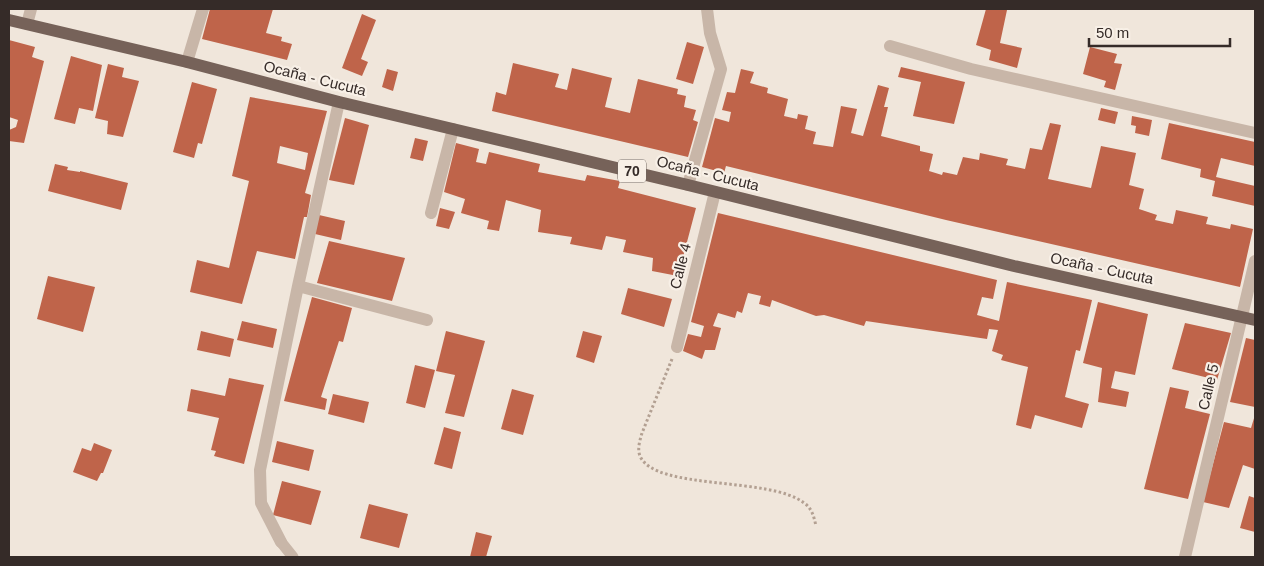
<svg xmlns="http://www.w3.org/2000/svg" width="1264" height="566" font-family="Helvetica,sans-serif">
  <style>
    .building { fill: #bf644a; fill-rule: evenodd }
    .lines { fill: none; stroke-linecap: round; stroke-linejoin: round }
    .path { stroke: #b3a092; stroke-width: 3; stroke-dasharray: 2.5 2.5; stroke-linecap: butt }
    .service { stroke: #c8b6a8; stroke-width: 11 }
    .minor { stroke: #c8b6a8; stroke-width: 12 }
    .primary { stroke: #766259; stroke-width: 12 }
    .labels { text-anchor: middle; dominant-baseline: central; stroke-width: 4.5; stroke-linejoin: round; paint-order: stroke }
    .shield { fill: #f8f0e7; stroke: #706661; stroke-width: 1 }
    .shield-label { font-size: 14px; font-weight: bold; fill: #352b28 }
    .street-label { font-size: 15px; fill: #352b28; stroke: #f8f0e7 }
  </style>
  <rect width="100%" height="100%" fill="#f0e6db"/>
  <path class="building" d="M210,9H273L266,33L282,37L281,41L292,44L287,60L202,39Z
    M986,9L1007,10L1000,43L1022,48L1017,68L989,60L991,50L976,45Z
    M362,14L376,20L361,59L368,62L362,76L342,68Z
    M9,40L35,47L32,57L44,61L24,143L9,141V130L16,127L18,120L9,117Z
    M687,42L704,47L693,84L676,79Z
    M1090,47L1117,54L1114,63L1122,64L1115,90L1104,87L1106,81L1083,74Z
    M71,56L102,65L93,111L79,108L75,124L54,119Z
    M513,63L559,74L555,87L567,90L572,68L612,78L605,107L630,113L638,79L678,89L677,94L686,96L684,107L696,110L693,120L698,122L688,157L492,111L496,92L506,95Z
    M108,64L124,68L122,77L139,81L123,137L107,134L108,121L95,118Z
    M901,67L965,82L954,124L913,116L921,82L898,77Z
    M387,69L398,72L393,91L382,87Z
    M741,69L754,72L750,83L768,88L767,93L788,99L784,116L797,119L798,114L808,116L805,129L816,132L813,144L833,147L841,106L857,109L851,133L863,136L878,85L889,88L884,107H888L881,136L920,146V151L933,154L929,171L942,175L943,172L957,175L963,157L979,160L980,153L1008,159L1006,165L1025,169L1030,148L1042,150L1050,123L1061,125L1048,179L1091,188L1101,146L1136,153L1129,185L1144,189L1139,209L1157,215L1155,220L1173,224L1176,210L1208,217L1206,224L1230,229L1231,224L1253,229L1240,287L946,220L726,166L724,173L702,167L715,118L729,122L731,112L722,110L727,92L735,93Z
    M192,82L217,89L202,144L198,143L194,158L173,152Z
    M250,97L327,111L305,193L311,195L307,217H304L295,259L257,251L242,304L190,292L197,260L229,268L249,181L232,176ZM280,146L308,153L305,170L277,163Z
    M1101,108L1118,112L1115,124L1098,120Z
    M1132,116L1152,120L1149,136L1135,133L1136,126L1131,125Z
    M345,118L369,125L354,185L329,180Z
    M1169,123L1255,142V166L1221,158L1216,177L1255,186V206L1212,196L1215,181L1200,177L1201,169L1161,159Z
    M415,138L428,141L423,161L410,158Z
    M456,143L479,149L476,162L486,164L489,152L540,164L538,172L585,181L587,175L620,181L618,188L696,208L678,276L652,271L653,258L623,252L626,240L606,236L602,250L570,244L572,237L538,232L541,210L506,200L499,231L487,229L489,221L461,213L465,199L444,192Z
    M55,164L68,167L67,170L80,172V171L128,183L121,210L48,191Z
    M440,208L455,212L449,229L436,226Z
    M718,213L997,280L993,299L982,297L977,315L999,321L1007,282L1092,300L1080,351L1076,350L1065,397L1089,404L1082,428L1035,415L1031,429L1016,425L1028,367L1001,360L1003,355L992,351L998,330L989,329L987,339L866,321L864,326L824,315L816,316L772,300L770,307L759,304L761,296L748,293L742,313L737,311L735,318L718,313L713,326L721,328L715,350H705L702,359L683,351L688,334L701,337L704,326L691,322Z
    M319,215L345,221L341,240L315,234Z
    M329,241L405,258L392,301L317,283Z
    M48,276L95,287L83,332L37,319Z
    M628,288L672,299L664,327L621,314Z
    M312,297L352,308L343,342L339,341L321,397L327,399L325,410L284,401Z
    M1098,302L1148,314L1135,375L1115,371L1111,388L1129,392L1126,407L1098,402L1102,368L1083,363Z
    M242,321L277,329L273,348L237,340Z
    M1185,323L1231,333L1217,380L1172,369Z
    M201,331L234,339L230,357L197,350Z
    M446,331L485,341L464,417L445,413L455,375L436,371Z
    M583,331L602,336L594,363L576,357Z
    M1246,338L1255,340V407L1230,402Z
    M415,365L435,370L425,408L406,403Z
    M229,378L264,385L244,464L214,456L216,451L211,450L219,418L187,411L191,389L225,396Z
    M1170,387L1189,391L1185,408L1210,414L1188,499L1144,489Z
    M512,389L534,395L523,435L501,429Z
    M333,394L369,402L364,423L328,414Z
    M1255,415V469L1243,465L1229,508L1203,502L1224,422L1251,428Z
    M444,427L461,432L452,469L434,464Z
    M277,441L314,450L309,471L272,462Z
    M94,443L112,450L103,473H101L97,481L73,472L82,448L91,451Z
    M282,481L321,491L311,525L273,515Z
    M1249,496L1255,498V532L1240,528Z
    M369,504L408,514L399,548L360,538Z
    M476,532L492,536L486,557H470Z"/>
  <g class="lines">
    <path class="path" d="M672,359L642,433C640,440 637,449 640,456C655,491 770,476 804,503C812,508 814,517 816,526"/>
    <path class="service" d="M281,542L293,557"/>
    <path class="minor" d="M27,24L31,9
      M890,46L971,69L1255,133
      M187,62L203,9
      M688,185L721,69L710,33L707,9
      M431,213L453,129
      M298,286L427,320
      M677,347L715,192
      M281,542L261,503L260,470L298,286L339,102
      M1185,557L1255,261"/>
    <path class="primary" d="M9,20L187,62L339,102L688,185L1014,266L1255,320"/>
  </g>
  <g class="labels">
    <rect class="shield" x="618" y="159.5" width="28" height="23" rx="4"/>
    <g class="shield-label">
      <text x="632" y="171">70</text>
    </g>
    <g class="street-label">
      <text transform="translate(315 78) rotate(14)">Ocaña - Cucuta</text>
      <text transform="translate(708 173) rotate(14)">Ocaña - Cucuta</text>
      <text transform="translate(680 266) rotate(-76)">Calle 4</text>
      <text transform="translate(1102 268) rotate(12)">Ocaña - Cucuta</text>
      <text transform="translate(1208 387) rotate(-77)">Calle 5</text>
    </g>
  </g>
  <rect width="1264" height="566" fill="none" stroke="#352b28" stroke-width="20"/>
  <path d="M1089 38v8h141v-8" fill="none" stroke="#352b28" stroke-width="2.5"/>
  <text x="1096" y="38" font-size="15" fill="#352b28" stroke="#f8f0e7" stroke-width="4" paint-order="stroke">50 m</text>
</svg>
